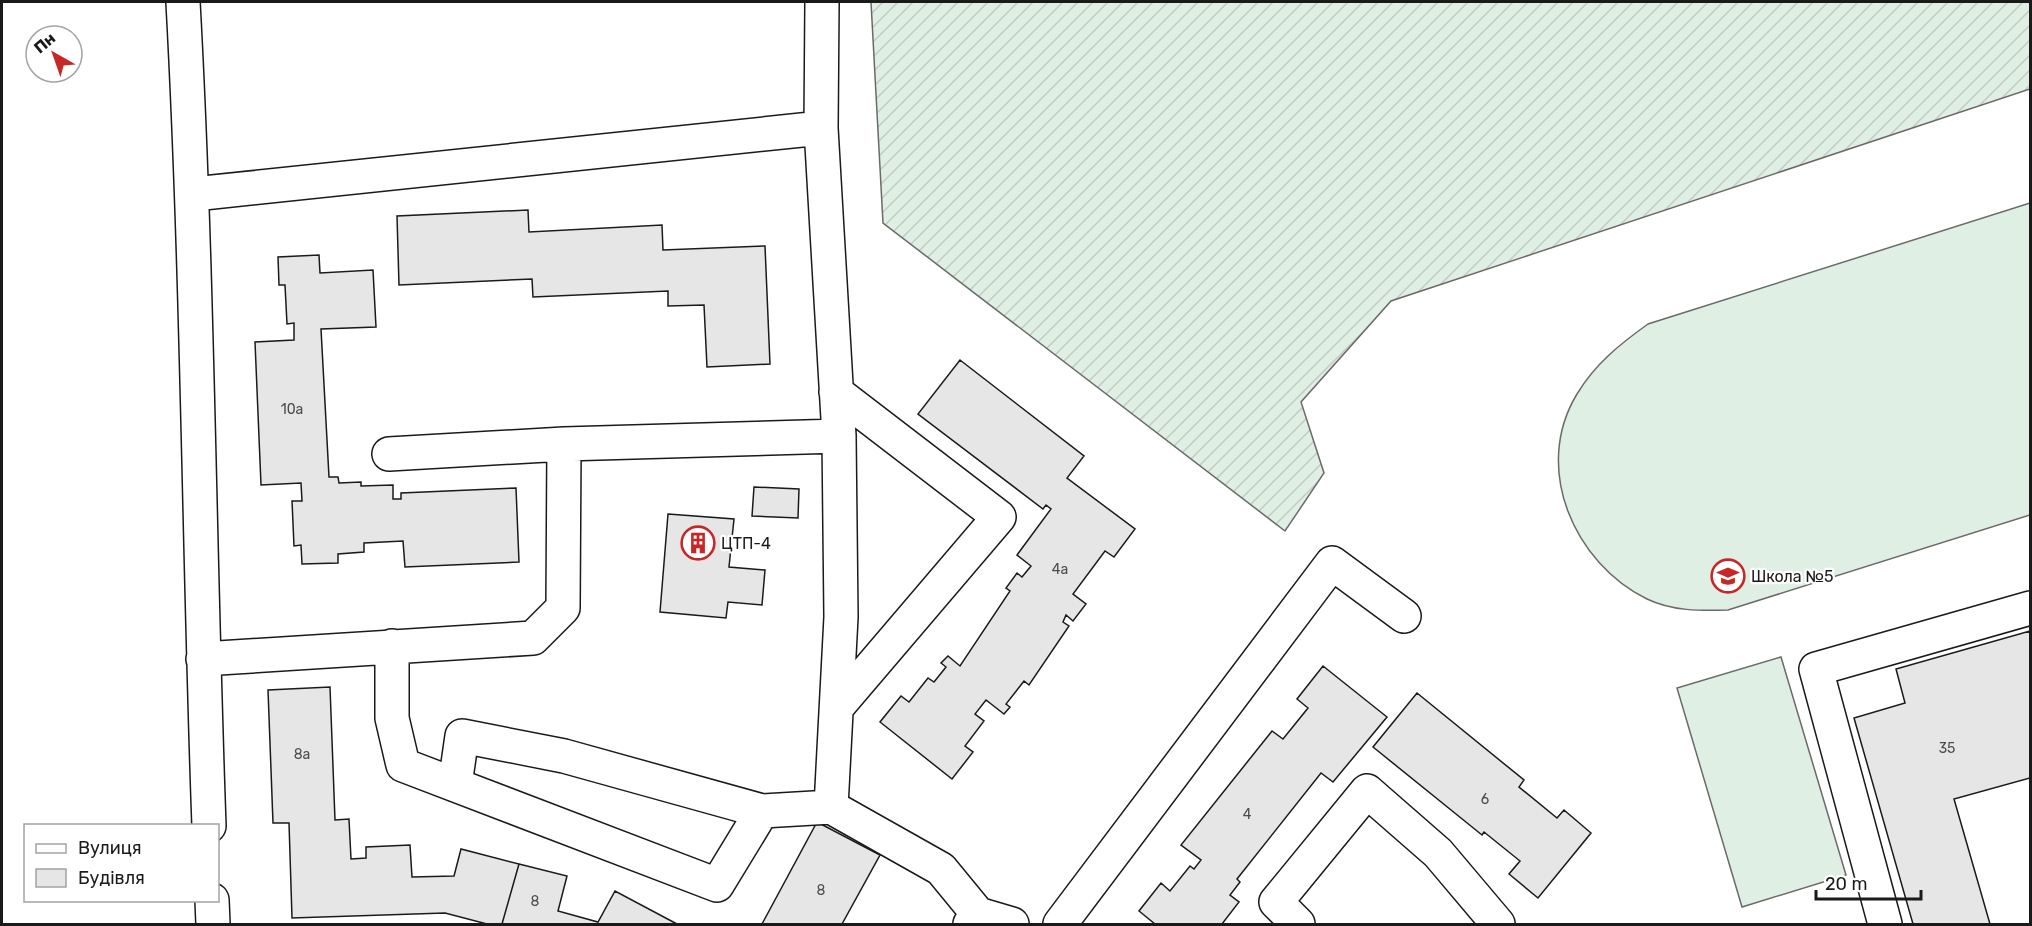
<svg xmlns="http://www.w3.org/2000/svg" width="2032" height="926" font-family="Rubik,sans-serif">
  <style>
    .garden { fill: url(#garden-furrows); stroke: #6a6a6a; stroke-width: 1.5 }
    .pitch { fill: #e0efe3; stroke: #6a6a6a; stroke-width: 1.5 }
    .building { fill: #e6e6e6; stroke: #1a1a1a; stroke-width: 1.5 }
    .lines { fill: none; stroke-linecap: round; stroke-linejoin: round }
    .minor-casing { stroke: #1a1a1a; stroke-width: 36 }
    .minor { stroke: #fff; stroke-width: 33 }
    .labels { text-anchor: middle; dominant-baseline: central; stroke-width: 4.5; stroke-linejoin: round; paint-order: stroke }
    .number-label { font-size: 14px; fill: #4d4d4d }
    .poi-label { font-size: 16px; fill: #1a1a1a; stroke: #fff; text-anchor: start }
  </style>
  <defs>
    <pattern id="garden-furrows" width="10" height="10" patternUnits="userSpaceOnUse" patternTransform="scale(1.5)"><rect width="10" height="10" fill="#e0efe3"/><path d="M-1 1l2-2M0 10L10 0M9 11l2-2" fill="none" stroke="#c0ccc2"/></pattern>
  </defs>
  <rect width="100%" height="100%" fill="#fff"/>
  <path class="garden" d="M871,2H2030V89L1391,301L1301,402L1324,473L1285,531L883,223Z"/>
  <path class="pitch" d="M2030,203V515L1728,610C1700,611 1672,611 1647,599C1574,563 1532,468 1577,394C1595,364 1620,344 1648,324Z
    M1781,657L1846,875L1742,907L1677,688Z"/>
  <path class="building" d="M528,210L529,232L662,225L663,250L765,246L770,364L707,367L704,305L668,306V291L533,297L532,279L399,285L397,216Z
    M319,255L320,273L373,270L376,327L321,329L329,477H338L339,483L361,482V486L393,485V499H401V493L516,488L519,562L405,567L403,541L364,543V552L338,554V563L302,564L301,545L294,546L292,501H302L301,483L261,485L255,342L294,340V323L287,324L285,285H279L278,257Z
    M960,360L1084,456L1067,478L1135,529L1114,557L1105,551L1073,594L1086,604L1073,621L1066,615L1063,622L1069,626L1029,685L1024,681L1006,704L1010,707L1004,714L986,700L975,714L984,721L965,746L973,752L952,779L880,722L901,696L909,702L928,678L934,682L946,667L941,663L948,656L960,666L1010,591L1006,588L1017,573L1022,577L1031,566L1017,555L1051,509L1046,505L1043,509L918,414Z
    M754,487L799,489L798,518L752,516Z
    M668,514L734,519L729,567L765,570L762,605L728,602L726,618L660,612Z
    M2030,631V778L1954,799L1990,924H1913L1854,718L1905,703L1896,669Z
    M1323,666L1387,717L1333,782L1321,773L1237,879L1240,882L1230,895L1239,902L1222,924H1155L1139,911L1161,883L1170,891L1190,866L1194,869L1201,860L1181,845L1272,731L1283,739L1308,708L1297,699Z
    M330,687L335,820L349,819L351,859L366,858V847L410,845L412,877L454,876L461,849L519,864L502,924H487L445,913L292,918L289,823H273L268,690Z
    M1417,693L1524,780L1519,787L1557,818L1564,810L1591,833L1538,898L1509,874L1520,861L1484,832L1482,835L1373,747Z
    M817,822L880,855L842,924H762Z
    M519,864L567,876L558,911L598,922L615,891L677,924H502Z"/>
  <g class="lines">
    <g class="minor-casing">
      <path id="minor" d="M183,2C198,276 199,551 209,826
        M822,2L821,128L839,436L841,617L831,807L941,869L978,914L970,924
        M194,194L821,128
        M836,392L999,517L837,707
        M389,454L564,444L839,436
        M392,646V718L403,765L717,885L762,811L831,807
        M203,659L533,638L563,608L564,444
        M455,785L462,736L564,756L762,811
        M212,900L213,924
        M978,914L1012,924
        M1060,924L1332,563L1404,616
        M1298,924L1276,902L1367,791L1438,853L1498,924
        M1885,924L1816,669L2030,608"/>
    </g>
    <use href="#minor" class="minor"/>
  </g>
  <defs>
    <g id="building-ring" transform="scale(1.725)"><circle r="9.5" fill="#fff" stroke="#c62828" stroke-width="1.5"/><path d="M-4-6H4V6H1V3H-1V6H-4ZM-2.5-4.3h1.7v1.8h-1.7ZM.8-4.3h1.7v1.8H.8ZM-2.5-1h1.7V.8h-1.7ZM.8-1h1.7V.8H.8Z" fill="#c62828"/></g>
    <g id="school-ring" transform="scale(1.725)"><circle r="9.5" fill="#fff" stroke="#c62828" stroke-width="1.5"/><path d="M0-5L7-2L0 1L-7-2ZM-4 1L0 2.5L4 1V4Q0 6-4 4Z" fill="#c62828"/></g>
  </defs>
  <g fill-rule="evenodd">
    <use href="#building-ring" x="698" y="543"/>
    <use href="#school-ring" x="1728" y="576"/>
  </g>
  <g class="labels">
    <g class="number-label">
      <text x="292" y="409">10а</text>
      <text x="1060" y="569">4а</text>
      <text x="1947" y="748">35</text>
      <text x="302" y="754">8а</text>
      <text x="1485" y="799">6</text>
      <text x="1247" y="814">4</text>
      <text x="821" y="890">8</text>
      <text x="535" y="901">8</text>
    </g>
    <g class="poi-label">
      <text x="721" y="543">ЦТП-4</text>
      <text x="1751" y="576">Школа №5</text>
    </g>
  </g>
  <rect width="2032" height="926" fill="none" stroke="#1a1a1a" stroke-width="6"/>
  <rect x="24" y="824" width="195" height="78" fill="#ffffff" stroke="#a3a3a3" stroke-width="1.5"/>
  <rect x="36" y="844" width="30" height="9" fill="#ffffff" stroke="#a3a3a3" stroke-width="1.5"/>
  <text x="78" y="854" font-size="18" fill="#1a1a1a">Вулиця</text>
  <rect x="36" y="869" width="30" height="18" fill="#e6e6e6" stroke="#a3a3a3" stroke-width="1.5"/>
  <text x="78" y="884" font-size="18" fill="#1a1a1a">Будівля</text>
  <g transform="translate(54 54) rotate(320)"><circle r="28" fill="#ffffff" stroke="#a3a3a3" stroke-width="1.5"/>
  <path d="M0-4.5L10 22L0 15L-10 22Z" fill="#c62828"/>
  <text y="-9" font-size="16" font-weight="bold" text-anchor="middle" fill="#1a1a1a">Пн</text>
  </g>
  <path d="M1816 890v9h105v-9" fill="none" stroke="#1a1a1a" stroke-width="3"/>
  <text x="1825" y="890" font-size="18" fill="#1a1a1a" stroke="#ffffff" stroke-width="4.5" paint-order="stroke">20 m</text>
</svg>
